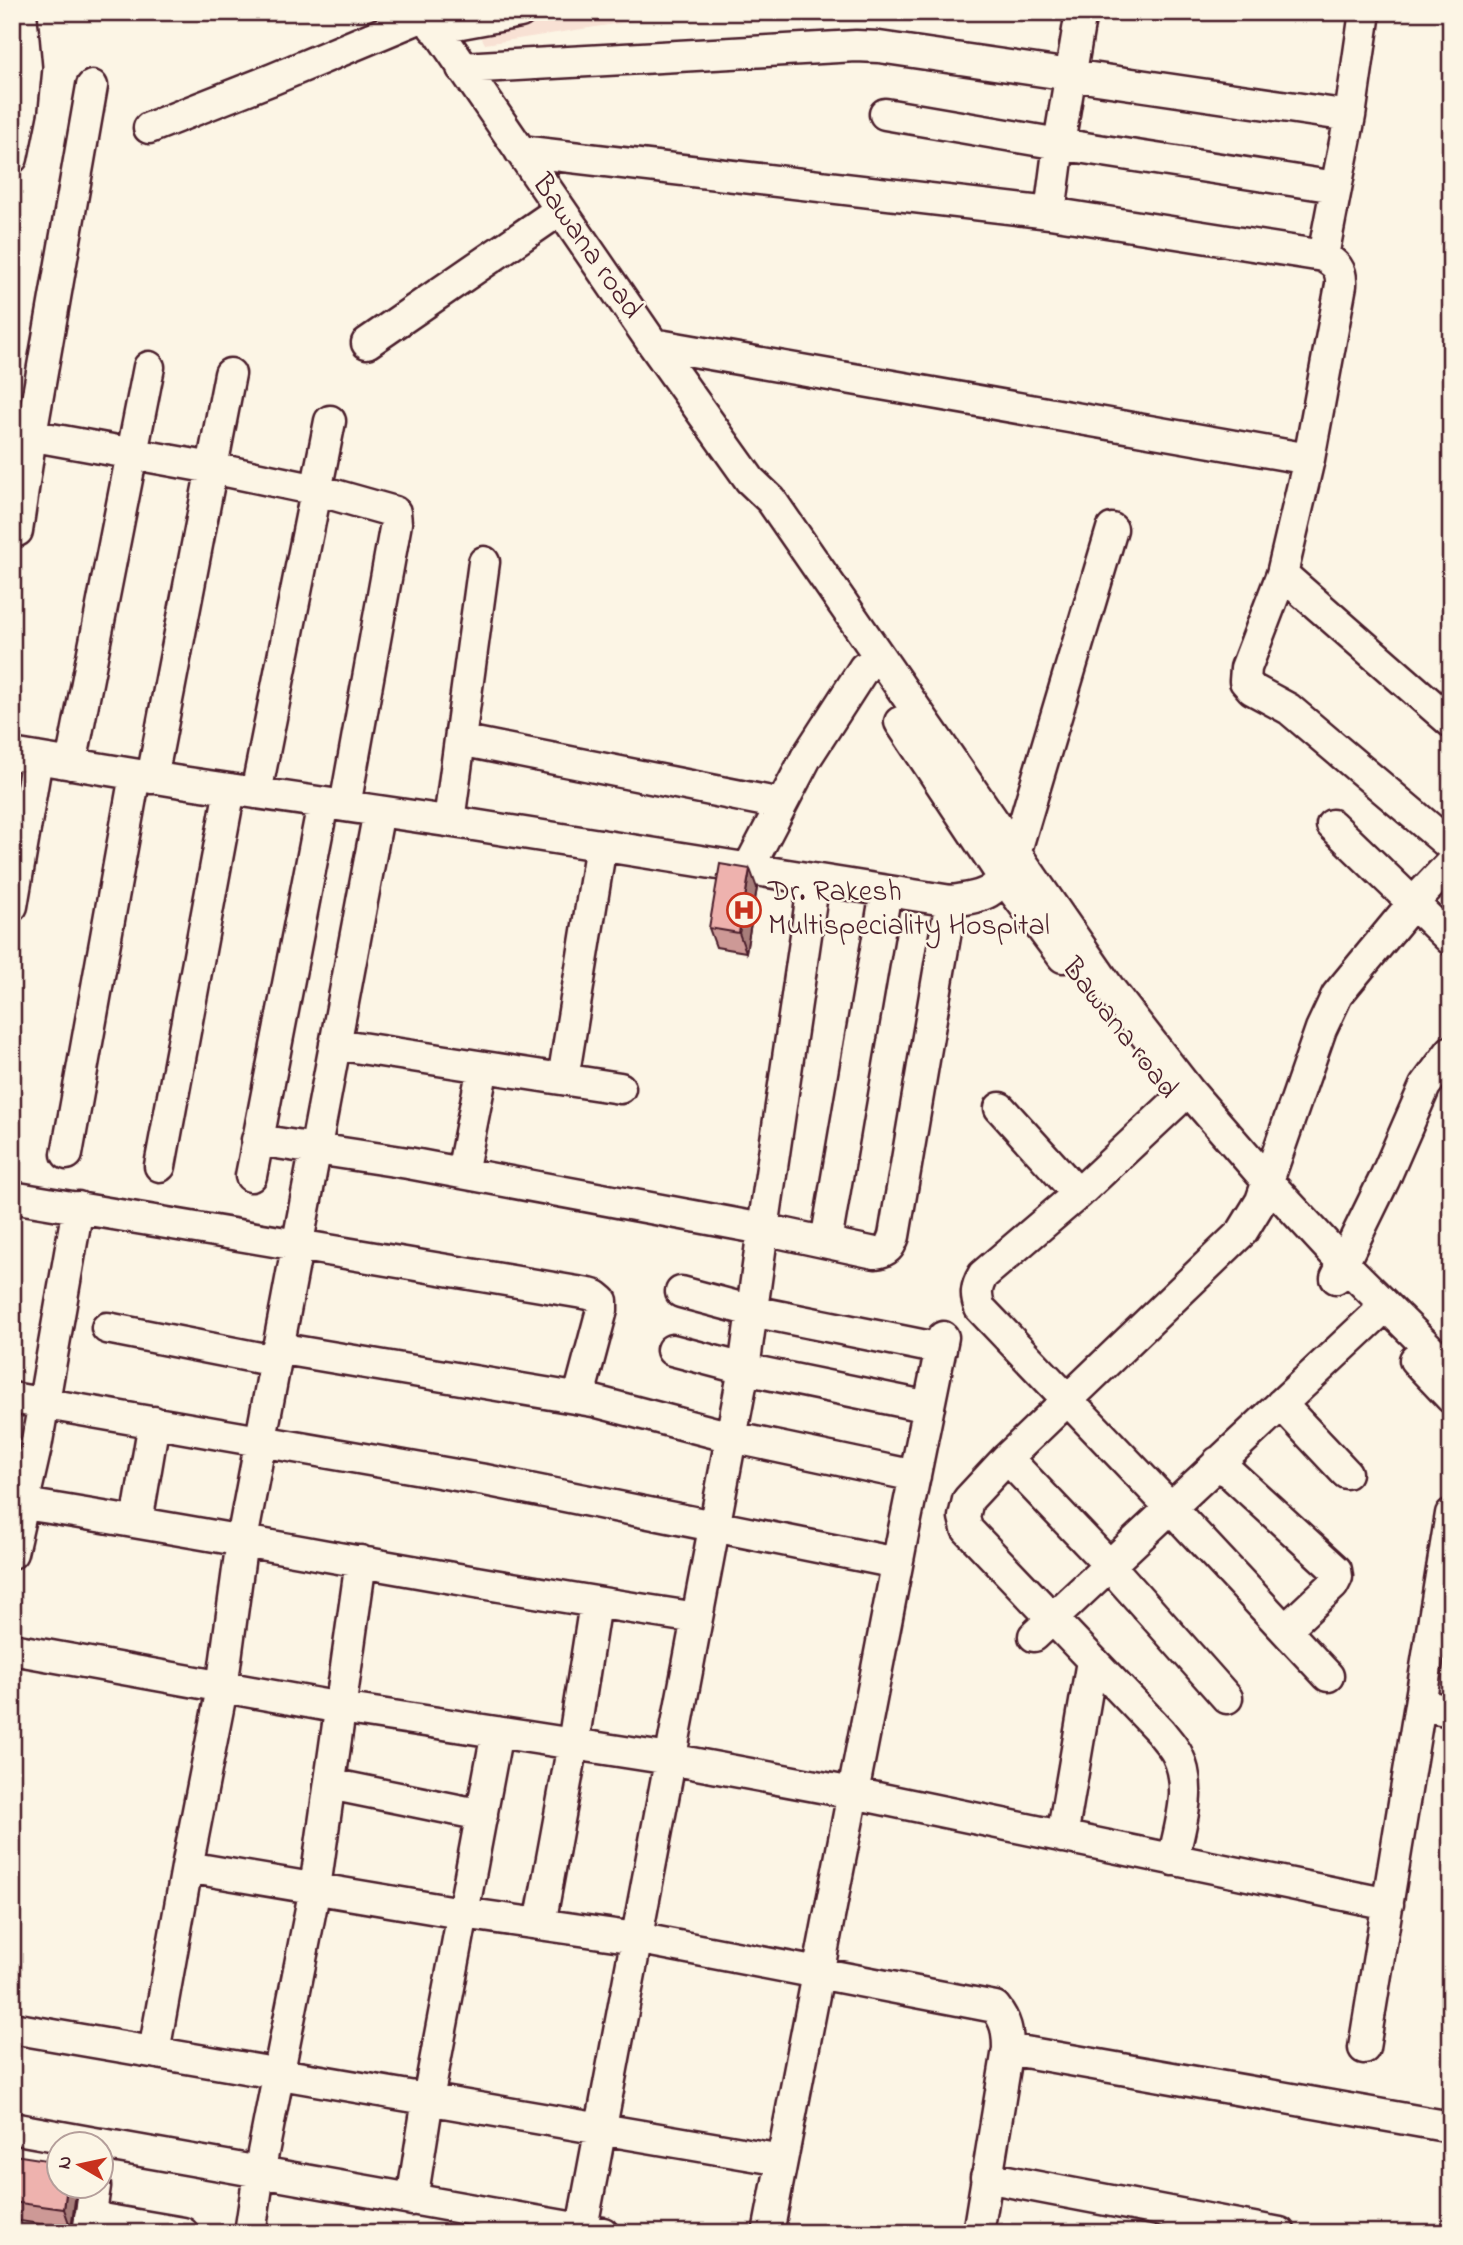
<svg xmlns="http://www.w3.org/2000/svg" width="1463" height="2245" font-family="'Indie Flower',sans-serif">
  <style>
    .built { fill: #f8e1d4 }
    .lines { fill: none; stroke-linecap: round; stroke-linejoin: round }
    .minor-casing { stroke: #4a1f2b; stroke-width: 35 }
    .minor { stroke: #fcf5e5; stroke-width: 30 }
    .wall { fill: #cd9996; stroke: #4a1f2b; stroke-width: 2 }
    .shaded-wall { fill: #a77d7a; stroke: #4a1f2b; stroke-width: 2 }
    .building { fill: #eeb2ae; stroke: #4a1f2b; stroke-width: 2 }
    .labels { text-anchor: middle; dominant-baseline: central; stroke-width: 5; stroke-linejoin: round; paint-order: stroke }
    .street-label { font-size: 30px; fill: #4a1f2b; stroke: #fcf5e5 }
    .poi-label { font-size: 30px; fill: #4a1f2b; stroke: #fcf5e5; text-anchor: start }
  </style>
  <rect width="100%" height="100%" fill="#fcf5e5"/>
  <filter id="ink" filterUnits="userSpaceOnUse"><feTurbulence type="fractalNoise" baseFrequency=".0143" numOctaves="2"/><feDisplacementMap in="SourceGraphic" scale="14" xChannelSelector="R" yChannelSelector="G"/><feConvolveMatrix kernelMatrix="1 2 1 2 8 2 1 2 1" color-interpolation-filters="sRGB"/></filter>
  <g filter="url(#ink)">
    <path class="built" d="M468,12H692L485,44Z"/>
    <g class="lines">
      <g class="minor-casing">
        <path id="minor" d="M425,12L653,344L750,480L771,500L1109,988L1189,1091L1268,1182L1344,1264L1451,1370
          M434,28L520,12
          M462,68L856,46L879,47L1350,116
          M885,114L1059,144L1336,187
          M149,128L273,79L426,15
          M520,151L1050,213L1323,256C1336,264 1342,269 1341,285L1309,459L1282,574L1246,668L1245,681L1252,689L1289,709L1451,846
          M12,158L22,109L26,67L21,12
          M1050,213L1059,144L1081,12
          M1323,256L1350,116L1365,12
          M367,343L560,210
          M653,344L1309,459
          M12,432L212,468L317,490L395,512L396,523L345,806
          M17,531L31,435L92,86
          M1282,574L1451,722
          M900,722L1003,877L1063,957
          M460,740L781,804
          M12,754L175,781L467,824L951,901C993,896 997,891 1015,854L1112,529
          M71,764L149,367
          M152,778L230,374
          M256,793L330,421
          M449,821L484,562
          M1332,825L1451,940
          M748,869L806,758L864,668
          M814,880L763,1229L875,1253C887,1252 890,1247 894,1236L951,901
          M12,906L37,758
          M335,1044L620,1088
          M563,1079L601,845
          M1175,1103L1078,1194L983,1275C976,1287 975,1295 980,1308L1170,1507L1328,1676
          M1000,1108L1078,1194
          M257,1140L408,1163L763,1229L744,1369L581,2233
          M67,1154L135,775
          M160,1166L230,789
          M462,1173L483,1067
          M251,1176L323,803
          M12,1197L589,1294L596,1296L602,1301V1310L582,1385L586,1399L731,1437L915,1476
          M826,1242L886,891
          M1336,1278L1384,1180L1425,1086L1451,1051
          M681,1292L752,1311L941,1349
          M107,1328L275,1361
          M277,1348L593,1401
          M672,1350L744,1369L929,1407
          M1415,1360L1451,1398
          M12,1398L485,1480L897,1563
          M1281,1404L1346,1473
          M1007,1458L1109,1565L1227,1698
          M1218,1462L1336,1570L1337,1577L1333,1585L1285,1630
          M12,1502C241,1538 468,1584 697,1618
          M137,1522L154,1422
          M12,1553L36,1447L78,1207
          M1034,1636L1374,1317
          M12,1649L341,1708L670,1759L853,1793L1388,1904
          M1420,1705L1451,1711
          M330,1784L482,1815
          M1062,1837L1092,1661
          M1173,1860C1180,1825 1194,1788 1177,1754C1173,1746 1166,1739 1160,1731L967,1529L964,1517L968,1500L1007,1458L1242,1232L1261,1201L1321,1029L1337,995L1413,903L1451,863
          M187,1867L449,1911L636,1938L995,2007C1006,2021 1008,2031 1008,2049L978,2233
          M540,1924L573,1744L595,1603
          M12,2028L782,2160
          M1364,2048L1451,1514
          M1008,2049L1451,2127
          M154,2052L187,1867L222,1688L242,1540L379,811
          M12,2128L100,2144
          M102,2144L603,2233
          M986,2177L1280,2233
          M412,2200L428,2099L497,1732
          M90,2217L183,2233
          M88,2233L95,2186
          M250,2233L259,2173L315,1888L361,1561
          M768,2233L903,1534L943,1337"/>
      </g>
      <use href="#minor" class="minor"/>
    </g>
    <path class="wall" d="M757,888L746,952L716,947L709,928Z
      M60,2162L71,2229L14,2220L12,2216V2164Z"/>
    <path class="shaded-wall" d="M750,869L757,888L746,952L739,933Z
      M67,2186H77L71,2229L64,2209Z"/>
    <path class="building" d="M720,864L750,869L739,933L709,928Z
      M14,2155L60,2162V2186H67L64,2209L12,2202V2164Z"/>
  </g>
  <defs>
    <g id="hospital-ring" transform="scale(1.75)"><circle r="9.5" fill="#fcf5e5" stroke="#c8321e" stroke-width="1.5"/><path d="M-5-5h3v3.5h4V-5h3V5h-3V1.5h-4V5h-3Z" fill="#c8321e"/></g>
  </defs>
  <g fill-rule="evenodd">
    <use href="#hospital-ring" x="744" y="910"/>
  </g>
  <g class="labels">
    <g class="street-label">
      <text transform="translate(586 247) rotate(55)">Bawana road</text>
      <text transform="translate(1119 1029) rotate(52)">Bawana road</text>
    </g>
    <g class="poi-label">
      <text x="768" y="893">Dr. Rakesh<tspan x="768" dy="34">Multispeciality Hospital</tspan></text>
    </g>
  </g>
  <rect width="1463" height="2245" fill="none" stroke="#fcf5e5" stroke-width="42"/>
  <rect x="21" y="21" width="1421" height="2203" fill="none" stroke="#4a1f2b" stroke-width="2.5" filter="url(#ink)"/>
  <g transform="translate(80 2165) rotate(279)"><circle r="33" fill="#fcf5e5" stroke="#b59f9b" stroke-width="2"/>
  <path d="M0-5L12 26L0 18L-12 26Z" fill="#c8321e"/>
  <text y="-10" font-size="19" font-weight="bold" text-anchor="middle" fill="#4a1f2b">N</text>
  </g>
</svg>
